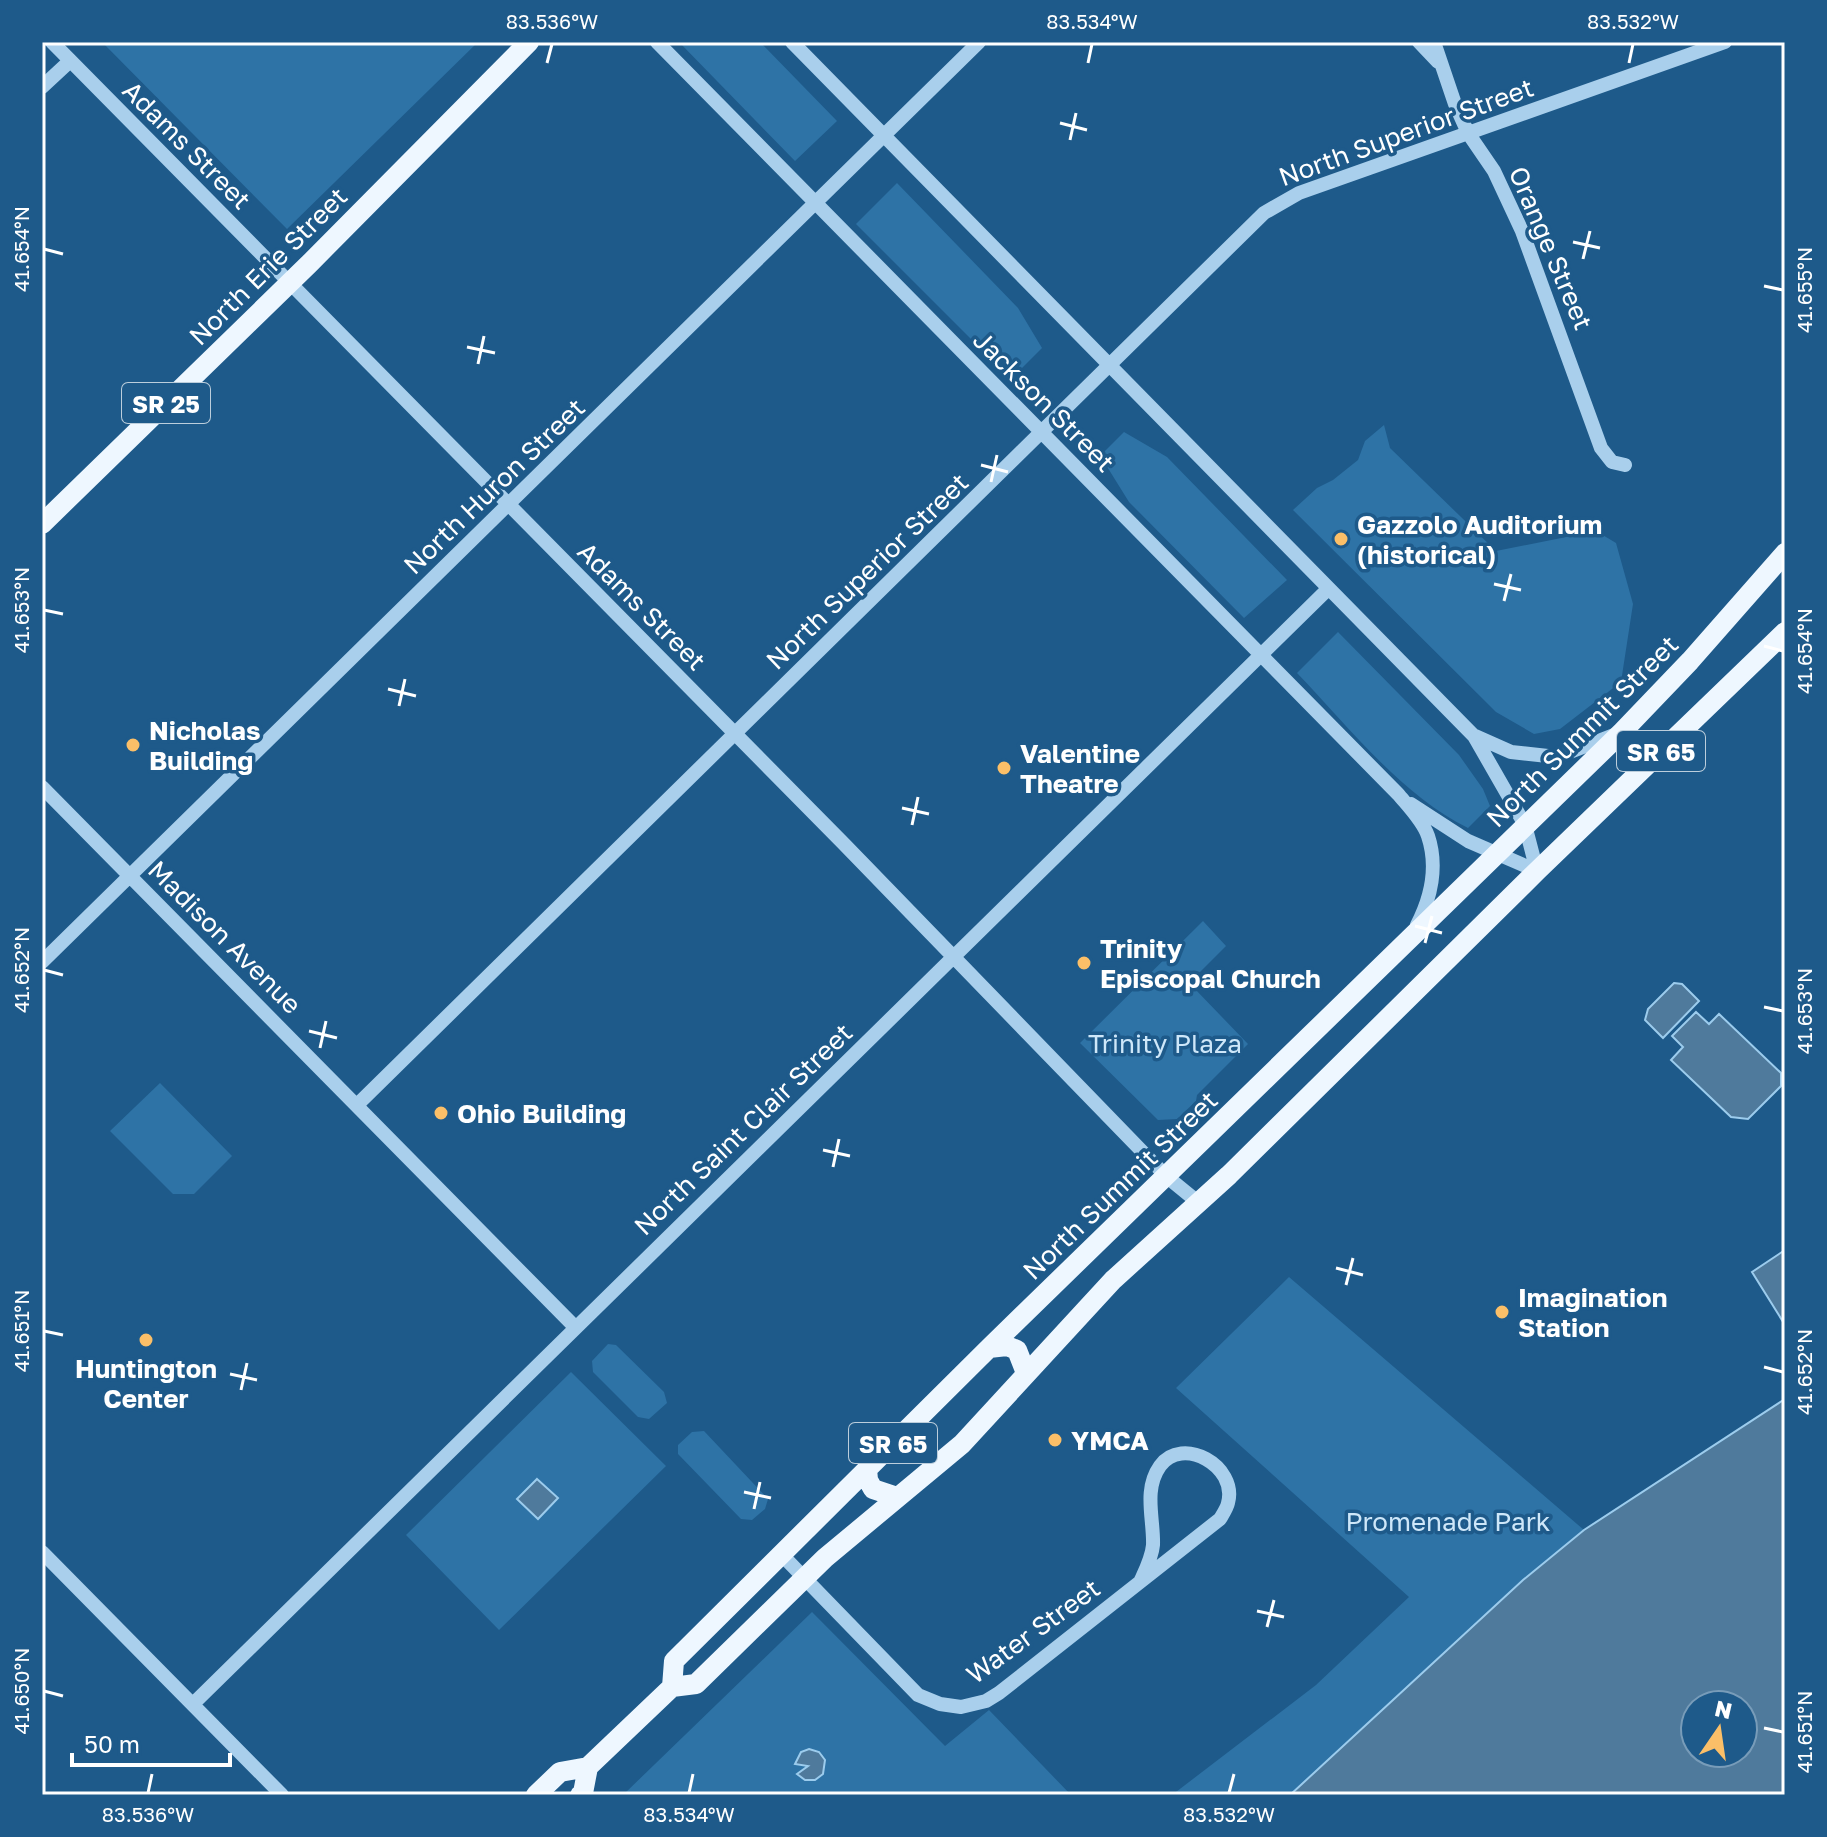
<svg xmlns="http://www.w3.org/2000/svg" width="1827" height="1837" font-family="'Golos Text',sans-serif">
  <style>
    .green { fill: #2e73a6 }
    .water { fill: #4f7a9c; stroke: #9ccced; stroke-width: 2; fill-rule: evenodd }
    .lines { fill: none; stroke-linecap: round; stroke-linejoin: round }
    .minor { stroke: #a9cfec; stroke-width: 14 }
    .major { stroke: #eef7ff; stroke-width: 20 }
    .ticks { fill: none; stroke: #fff; stroke-width: 3 }
    .poi-dot { fill: #fbbf68; stroke: #1e5a8a; stroke-width: 3 }
    .labels { text-anchor: middle; dominant-baseline: central; stroke-width: 7; stroke-linejoin: round; paint-order: stroke }
    .shield { fill: #1e5a8a; stroke: #bccedc; stroke-width: 2 }
    .shield-label { font-size: 24px; font-weight: bold; fill: #fff }
    .street-label { font-size: 26px; fill: #fff; stroke: #1e5a8a }
    .poi-label { font-size: 26px; font-weight: bold; fill: #fff; stroke: #1e5a8a; text-anchor: start }
    .park-label { font-size: 26px; fill: #cee7f9; stroke: #1e5a8a }
    .neatline { fill: none; stroke: #fff; stroke-width: 3 }
    .ticks-label { font-size: 20px; text-anchor: middle; fill: #fff }
  </style>
  <rect width="100%" height="100%" fill="#1e5a8a"/>
  <path class="green" d="M102,42H478L287,229Z
    M679,42H760L837,121L795,161Z
    M897,183L1018,308L1042,348L1020,370L976,344L856,224Z
    M1384,425L1390,448L1496,551L1596,531L1616,543L1633,604L1621,682L1560,729L1534,734L1496,712L1293,510L1317,488L1333,480L1358,460L1365,441Z
    M1124,432L1167,457L1287,580L1244,618L1129,502L1106,465L1103,453Z
    M1338,632L1459,755L1483,789L1490,806L1468,828C1401,795 1348,726 1297,673Z
    M1203,921L1226,946L1195,977L1194,988L1248,1044L1197,1095L1196,1101L1177,1119L1158,1120L1080,1043Z
    M160,1083L232,1156L194,1194H173L110,1131Z
    M1289,1277L1584,1530L1523,1580L1290,1795H1172L1316,1685L1409,1597L1176,1388Z
    M608,1344L616,1345L664,1392L667,1403L649,1419L638,1417L593,1372L592,1361Z
    M571,1372L666,1466L499,1630L406,1535Z
    M704,1431L768,1499L765,1509L752,1520L741,1519L678,1454V1445L692,1432Z
    M812,1612L945,1746L989,1710L1071,1795H623Z"/>
  <path class="water" d="M1674,983L1682,984L1699,1001L1663,1038L1645,1020L1648,1009Z
    M1696,1012L1709,1024L1719,1014L1781,1073V1086L1748,1119L1731,1117L1671,1060L1683,1047L1672,1036Z
    M1785,1250V1325L1752,1272Z
    M1785,1399V1795H1290L1523,1580L1584,1530ZM1743,1705V1753H1695V1705Z
    M537,1479L558,1498L538,1519L517,1499Z
    M809,1749L819,1752L825,1760L823,1774L815,1780H805L797,1774L808,1766L795,1764L801,1752Z"/>
  <g class="lines">
    <path class="minor" d="M52,42L844,844L1166,1176L1199,1203
      M657,42L1398,794C1408,806 1423,821 1428,836C1438,866 1431,898 1417,925
      M792,42L1474,736L1525,825L1537,871
      M1419,42L1438,62
      M1434,42L1455,104L1468,133L1494,171L1522,231L1601,448L1612,462L1625,465
      M42,87L70,61
      M1475,736L1511,752L1557,757L1614,735
      M42,787L575,1327
      M1411,804L1468,841L1537,871
      M42,962L979,42
      M357,1105L1264,213L1299,193L1725,42
      M42,1552L282,1795
      M783,1556L918,1695L940,1704L961,1707L986,1701L999,1693L1220,1519C1223,1514 1227,1508 1228,1503C1238,1466 1182,1435 1160,1466C1143,1490 1154,1519 1153,1545C1152,1557 1146,1569 1141,1580
      M193,1704L1328,589"/>
    <path class="major" d="M42,524L309,264L529,42
      M989,1348L1007,1346L1017,1350L1026,1373
      M867,1469L868,1480L873,1489L897,1497
      M672,1687L674,1661L989,1348L1622,732L1690,661L1785,553
      M536,1795L560,1772L588,1767L672,1687L696,1684L825,1558L962,1444L1113,1280L1229,1175L1537,871L1785,632
      M580,1795L583,1793L588,1767"/>
  </g>
  <path class="ticks" d="M547,63L552,44M1088,63L1092,44M1629,63L1633,44M1060,123L1087,130M1070,140L1076,113M1573,242L1600,248M44,249L63,254M1583,259L1590,231M1764,286L1783,290M467,347L495,353M478,364L484,336M981,465L1008,472M991,482L997,455M1494,584L1521,590M1504,601L1511,574M44,610L63,614M1764,646L1783,651M388,689L416,696M399,706L405,679M902,808L929,814M912,825L918,797M1415,926L1442,933M1425,943L1432,916M44,970L63,975M1764,1007L1783,1011M309,1031L337,1038M320,1048L326,1021M823,1150L850,1156M833,1167L839,1139M1336,1268L1363,1275M1346,1285L1353,1258M44,1331L63,1335M1764,1367L1783,1372M230,1374L257,1380M241,1390L247,1363M744,1492L771,1498M754,1509L760,1482M1257,1611L1284,1617M1267,1627L1274,1600M44,1691L63,1696M1764,1728L1783,1732M148,1793L152,1774M689,1793L693,1774M1229,1793L1234,1774"/>
  <g class="poi-dot">
    <circle cx="1341" cy="539" r="8"/>
    <circle cx="133" cy="745" r="8"/>
    <circle cx="1004" cy="768" r="8"/>
    <circle cx="1084" cy="963" r="8"/>
    <circle cx="441" cy="1113" r="8"/>
    <circle cx="1502" cy="1312" r="8"/>
    <circle cx="146" cy="1340" r="8"/>
    <circle cx="1055" cy="1440" r="8"/>
  </g>
  <g class="labels">
    <g class="shield">
      <rect x="122" y="383" width="88" height="40" rx="6"/>
      <rect x="1617" y="731" width="88" height="40" rx="6"/>
      <rect x="849" y="1423" width="88" height="40" rx="6"/>
    </g>
    <g class="shield-label">
      <text x="166" y="403">SR 25</text>
      <text x="1661" y="751">SR 65</text>
      <text x="893" y="1443">SR 65</text>
    </g>
    <g class="street-label">
      <text transform="translate(1406 132) rotate(-20)">North Superior Street</text>
      <text transform="translate(187 145) rotate(45)">Adams Street</text>
      <text transform="translate(1551 248) rotate(67)">Orange Street</text>
      <text transform="translate(268 266) rotate(-45)">North Erie Street</text>
      <text transform="translate(1044 401) rotate(45)">Jackson Street</text>
      <text transform="translate(494 486) rotate(-44)">North Huron Street</text>
      <text transform="translate(867 571) rotate(-44)">North Superior Street</text>
      <text transform="translate(642 606) rotate(45)">Adams Street</text>
      <text transform="translate(1582 731) rotate(-45)">North Summit Street</text>
      <text transform="translate(225 937) rotate(45)">Madison Avenue</text>
      <text transform="translate(743 1129) rotate(-44)">North Saint Clair Street</text>
      <text transform="translate(1120 1185) rotate(-44)">North Summit Street</text>
      <text transform="translate(1033 1631) rotate(-36)">Water Street</text>
    </g>
    <g class="poi-label">
      <text x="1357" y="524">Gazzolo Auditorium<tspan x="1357" dy="30">(historical)</tspan></text>
      <text x="149" y="730">Nicholas<tspan x="149" dy="30">Building</tspan></text>
      <text x="1020" y="753">Valentine<tspan x="1020" dy="30">Theatre</tspan></text>
      <text x="1100" y="948">Trinity<tspan x="1100" dy="30">Episcopal Church</tspan></text>
      <text x="457" y="1113">Ohio Building</text>
      <text x="1518" y="1297">Imagination<tspan x="1518" dy="30">Station</tspan></text>
      <text x="146" y="1368" text-anchor="middle">Huntington<tspan x="146" dy="30">Center</tspan></text>
      <text x="1071" y="1440">YMCA</text>
    </g>
    <g class="park-label">
      <text x="1165" y="1043">Trinity Plaza</text>
      <text x="1448" y="1521">Promenade Park</text>
    </g>
  </g>
  <rect width="1827" height="1837" fill="none" stroke="#1e5a8a" stroke-width="88"/>
  <g transform="translate(1719 1729) rotate(13)"><circle r="38" fill="#1e5a8a" stroke="#789cb9" stroke-width="2"/>
  <path d="M0-6L14 30L0 20L-14 30Z" fill="#fbbf68"/>
  <text y="-12" font-size="22" font-weight="bold" text-anchor="middle" fill="#ffffff">N</text>
  </g>
  <path d="M72 1753v12h158v-12" fill="none" stroke="#ffffff" stroke-width="4"/>
  <text x="84" y="1753" font-size="24" fill="#ffffff" stroke="#1e5a8a" stroke-width="6" paint-order="stroke">50 m</text>
  <rect x="44" y="44" width="1739" height="1749" class="neatline"/>
  <g class="ticks-label">
    <text x="552" y="29">83.536°W</text>
    <text x="1092" y="29">83.534°W</text>
    <text x="1633" y="29">83.532°W</text>
    <text transform="translate(22 249) rotate(-90)" y="7">41.654°N</text>
    <text transform="translate(1805 290) rotate(-90)" y="7">41.655°N</text>
    <text transform="translate(22 610) rotate(-90)" y="7">41.653°N</text>
    <text transform="translate(1805 651) rotate(-90)" y="7">41.654°N</text>
    <text transform="translate(22 970) rotate(-90)" y="7">41.652°N</text>
    <text transform="translate(1805 1011) rotate(-90)" y="7">41.653°N</text>
    <text transform="translate(22 1331) rotate(-90)" y="7">41.651°N</text>
    <text transform="translate(1805 1372) rotate(-90)" y="7">41.652°N</text>
    <text transform="translate(22 1691) rotate(-90)" y="7">41.650°N</text>
    <text transform="translate(1805 1732) rotate(-90)" y="7">41.651°N</text>
    <text x="148" y="1822">83.536°W</text>
    <text x="689" y="1822">83.534°W</text>
    <text x="1229" y="1822">83.532°W</text>
  </g>
</svg>
